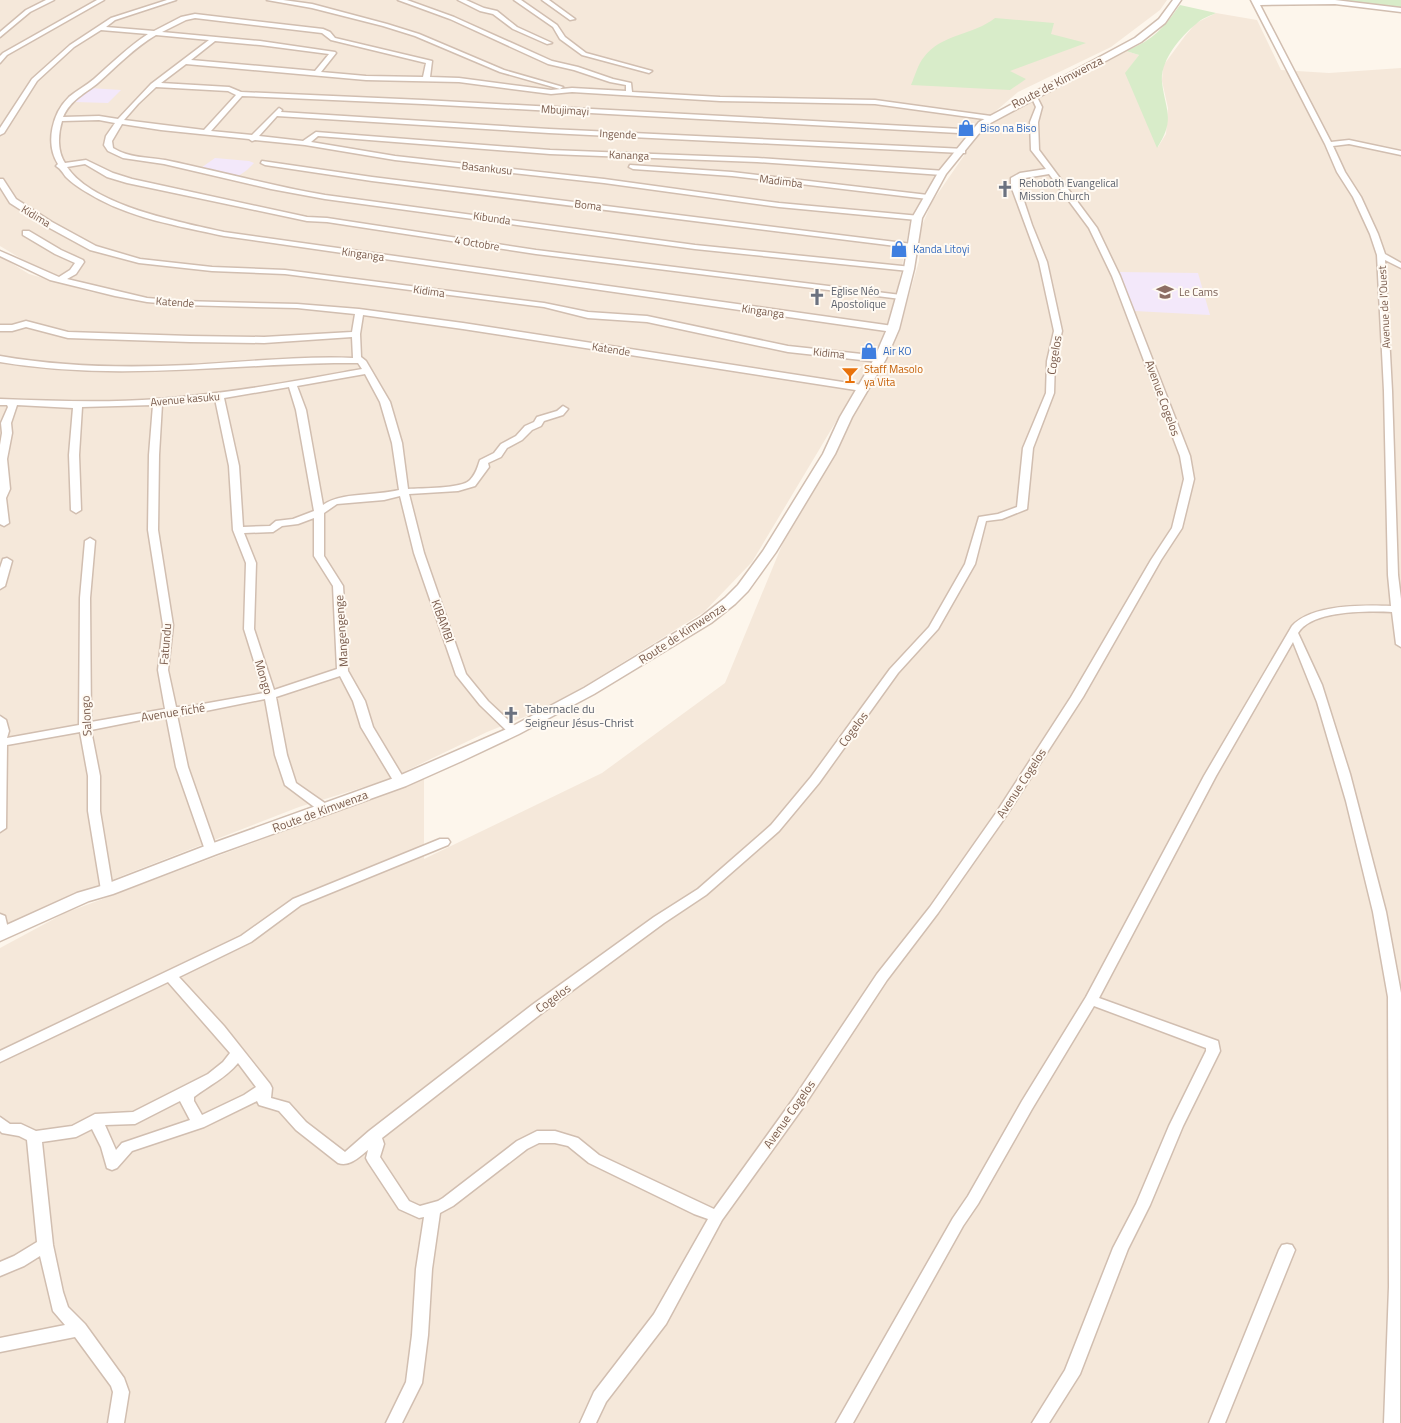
<svg xmlns="http://www.w3.org/2000/svg" width="1401" height="1423" font-family="'Titillium Web',sans-serif">
  <style>
    .residential { fill: #f5e8da }
    .education { fill: #f3e8fa }
    .green { fill: #d8ecc9 }
    .lines { fill: none; stroke-linecap: round; stroke-linejoin: round }
    .minor-casing { stroke: #d1beb0; stroke-width: 3 }
    .tertiary-casing { stroke: #d1beb0; stroke-width: 3 }
    .minor { fill: #fff; fill-rule: evenodd }
    .tertiary { fill: #fff; fill-rule: evenodd }
    .labels { text-anchor: middle; dominant-baseline: central; stroke-width: 4; stroke-linejoin: round; paint-order: stroke }
    .far-street-label { font-size: 11px; fill: #7a5c4d; stroke: #fffaf3 }
    .far-shop-label { font-size: 11px; fill: #366cbe; stroke: #fffaf3; text-anchor: start }
    .far-worship-label { font-size: 11px; fill: #5b616d; stroke: #fffaf3; text-anchor: start }
    .far-education-label { font-size: 11px; fill: #785e54; stroke: #fffaf3; text-anchor: start }
    .far-food-label { font-size: 11px; fill: #c56008; stroke: #fffaf3; text-anchor: start }
    .street-label { font-size: 12px; fill: #7a5c4d; stroke: #fffaf3 }
    .worship-label { font-size: 12px; fill: #5b616d; stroke: #fffaf3; text-anchor: start }
  </style>
  <rect width="100%" height="100%" fill="#fdf6ec"/>
  <path class="residential" d="M0,0H1167L1160,10L1111,47L1018,92L976,128L933,183L910,223L890,330L857,387L298,304L182,302L150,298L89,285L40,270L0,246Z
    M1216,13L1257,20L1281,70L1329,73L1401,68V1423H0V948L65,913L424,779V859L602,773L725,683L794,516L898,333L919,261L920,230L932,202L983,128L1019,106L1095,69L1126,51L1139,55L1126,73L1158,147L1166,134L1168,108L1162,81L1163,66L1185,36L1196,23Z
    M0,256L29,274L91,292L179,307L322,309L440,324L856,388L752,562L704,612L554,705L487,732L387,780L299,807L124,875L0,927Z"/>
  <path class="education" d="M89,88L121,90L108,103L75,102Z
    M215,158L249,161L254,163L247,170L237,177L198,170Z
    M1117,272L1198,273L1210,315L1134,311Z"/>
  <path class="green" d="M1264,0H1401V9L1342,2Z
    M1180,5L1216,13C1209,16 1201,19 1196,24C1180,37 1160,61 1162,82C1165,110 1176,119 1157,148L1125,73L1139,55L1126,51C1155,39 1162,29 1180,5Z
    M995,18L1054,23L1051,34L1086,43L1010,71L1026,79L1010,90L911,85C915,76 918,64 924,57C941,34 974,35 995,18Z"/>
  <g class="lines">
    <g class="minor-casing">
      <path id="minor" d="M46,0H54L30,12L0,37V32L26,10Z
        M97,0H104L7,55L0,63V56L3,53Z
        M167,0H176L115,20L106,27L154,31L181,17L195,14L323,29L330,32L335,38L432,61L430,77L459,78L551,90L572,88L626,91V85L610,82L574,70L548,64L450,19L398,0H407L454,17L552,61L578,67L613,79L631,83L632,92L720,97L875,100L991,116L994,118L991,120L875,104L720,101L572,92L551,94L459,82L366,80L186,64L161,83L229,87L241,92L423,100L980,130L981,132L977,134L423,104L242,96L211,131L252,135L279,108L282,110L281,112L549,129L965,149V153H962L549,133L277,116L259,136L303,141L316,132L550,150L757,158L945,171L946,173L942,175L757,162L550,154L318,136L311,142L395,156L604,179L779,203L920,216V220H917L779,207L604,183L395,160L305,145L255,140L252,141L249,139L161,130L122,124L112,141L113,148C129,158 147,157 165,160C219,171 271,186 325,195L695,245L912,267V271H909L695,249L325,199L271,189L164,164L123,158L108,151L104,145L106,136L115,123L99,120L62,121C58,134 57,151 65,163L86,160L113,173L132,179L307,217L327,218L536,250L901,295L905,297L901,299L536,254L327,222L307,221L127,183L107,177L85,164L67,167C93,206 180,222 224,232L893,326L897,329L893,332L224,236C179,226 128,218 88,193C81,189 72,183 66,177C62,172 61,169 56,166L58,164C45,144 52,113 69,97C77,90 86,86 94,79C112,63 128,47 148,34L101,30L74,47L37,81L4,133L0,135V128L32,79L70,45L111,18ZM195,18L322,33L331,40L426,63L423,77L366,76L321,72L336,53L335,52L260,41L162,32L186,20ZM156,35L209,40L151,84L118,119L99,116L63,117C71,99 85,94 99,82C117,66 134,48 156,35ZM215,41L260,45L329,54L315,71L191,60ZM156,87L228,91L236,95L204,130L124,120L138,104Z
        M267,0H283L312,4L387,24L419,34L504,70L563,87L560,89L500,72L415,36L383,26L312,8Z
        M458,0H466L484,8L497,11L517,27L552,43L547,44L513,29L493,14L480,11Z
        M514,0H521L557,25L565,37L586,53L652,71L649,73L582,55L560,39L553,27Z
        M542,0H549L575,19L570,20Z
        M1251,0H1335L1401,8V12L1335,4L1260,5L1331,142L1349,140L1401,151V155L1349,144L1333,146L1345,172L1361,197L1378,234L1385,254L1401,263V268L1385,260L1392,391L1398,575L1401,599V647L1396,644L1392,612C1369,611 1312,610 1298,633L1322,685L1350,774L1386,912L1401,993L1400,1423H1384L1389,1287L1388,997L1373,912L1346,801L1317,702L1293,642L1216,776L1099,998L1218,1041L1220,1051L1183,1126L1150,1205L1128,1249L1080,1374L1049,1423H1032L1065,1370L1113,1248L1136,1204L1169,1126L1206,1051V1048L1094,1006L1032,1109L978,1204L963,1226L853,1423H836L953,1218L968,1196L1022,1101L1086,997L1204,776L1292,626C1312,604 1364,605 1391,606L1388,575L1384,391L1377,255L1370,234L1353,197L1337,172L1325,144Z
        M1031,93H1035L1042,107L1038,122L1039,150L1097,228L1120,276L1190,456L1194,479L1182,528L1161,560L1083,697L1004,819L938,913L887,980L804,1106L722,1220L666,1324L606,1402L596,1423H580L594,1392L654,1314L708,1219L694,1214L589,1163L568,1146L555,1143H539L527,1149L453,1206L440,1213L432,1269L428,1335L422,1383L402,1423H386L406,1382L412,1335L416,1269L424,1217L419,1218L399,1209L368,1162L366,1158L368,1150C359,1157 350,1167 338,1163L296,1130L279,1111L259,1105L257,1101L204,1127L132,1151L117,1168L112,1170L107,1168L101,1147L92,1129L76,1137L42,1142L53,1245L63,1292L68,1307L85,1324L124,1378L129,1392L124,1423H108L113,1392L111,1386L75,1337L0,1352V1338L65,1325L53,1311L40,1256L24,1266L0,1276V1262L14,1256L37,1242L27,1140L19,1136L2,1133L0,1131V1117L10,1124H21L36,1131L72,1126L95,1114L133,1112L208,1074L223,1062L230,1053L168,982L0,1062V1051L241,936L293,899L440,839H448L450,842L448,845L301,905L251,942L179,977L224,1026L270,1084L272,1088L271,1098L289,1103L306,1122L345,1152L369,1131L532,1005L654,917L698,889L771,825L811,777L890,669L929,627L965,564L979,517L998,514L1017,507L1023,448L1046,393L1047,361L1054,331L1039,262L1011,186V178L1020,173L1046,169L1031,150L1030,122L1036,107L1030,94ZM1049,174L1089,228L1112,276L1180,456L1184,479L1172,528L1151,560L1071,697L996,813L930,907L877,974L794,1098L714,1209L599,1155L578,1138L555,1131H537L517,1141L443,1198L438,1201L420,1206L409,1201L380,1157L384,1144L382,1138L542,1013L664,923L706,895L779,831L819,783L898,673L938,629L975,564L986,521L1002,519L1027,509L1033,448L1054,393L1055,361L1062,331L1047,262L1032,225L1019,186V179ZM238,1063L256,1087L244,1095L202,1115L194,1101V1097C208,1086 226,1078 238,1063ZM180,1101L190,1120L122,1143L116,1150L105,1125L135,1124Z
        M262,161L372,177L912,244L916,246L912,248L372,181L265,165L261,163Z
        M630,165L732,172L928,195L932,197L928,199L732,176L633,169L629,167Z
        M0,179H3L16,199L52,222L96,246L140,259L212,267L285,270L544,303L588,312L647,316L788,346L880,356L884,359L880,362L788,352L647,322L588,318L544,307L285,274L212,271L139,263L90,250L46,226L10,203L0,187Z
        M23,231H29L61,250L83,260L84,262L76,274L67,279L147,298L181,301L297,304L359,309L463,323L862,385L866,388L862,391L463,329L363,315L360,334L361,357L366,361L390,402L402,443L408,489C421,488 462,489 470,480C477,472 477,468 480,460L494,453L501,444L516,436L525,426L534,422L537,417L557,411L563,406L568,409L563,415L544,421L541,426L532,430L522,440L507,448L501,457L488,463L489,467L475,486L458,491L409,494L424,553L466,674L488,701L520,731L514,735L510,734L480,705L456,675L414,553L400,496L384,500L337,504L324,513V556L343,586L348,671L365,701L373,727L406,782L400,786L394,782L361,727L353,701L340,676L276,697L287,755L296,783L329,806L331,809L325,813L321,812L285,785L275,755L265,699L186,715H177L188,767L217,850L215,853H207L205,850L176,767L166,715L91,730L100,776V811L113,890L111,893H103L101,890L88,811V776L80,732L7,745L6,828L0,832V716L6,720L9,731L7,738L79,725L80,598L85,541L90,538L95,541L90,598L91,722L165,709L158,670L163,625L148,530L149,455L153,405L82,407L79,455L81,510L76,513L71,510L69,455L73,408L17,405L11,423L12,433L7,459L10,489L6,498L9,523L4,526L0,524V445L2,433L1,423L8,407L7,405H0V399C53,401 106,403 159,399C227,394 295,381 362,369L358,363H334C220,365 114,381 0,362V356C63,367 126,368 190,365C244,362 299,356 353,358L352,337L264,343L190,342L68,338L26,327L12,331H0V325H12L26,321L68,332L190,336L264,337L352,332L355,314L297,308L181,305L147,302L115,296L50,280L0,256V251L59,277L70,270L75,263L55,254L23,235ZM365,374L380,402L392,443L399,490C376,496 341,492 323,505L306,410L297,386ZM289,387L296,410L314,511L293,519L276,521L270,526L243,527L239,466L224,398ZM215,399L229,466L233,530L246,563L244,629L264,693L186,707H176L168,670L173,625L158,530L159,455L162,404ZM314,518V556L333,586L337,669L274,690L254,629L256,563L244,533L273,532L282,526L298,524Z
        M7,558L12,561L5,586L0,589V568L3,559Z
        M0,914L5,916L9,933L8,936L0,937Z
        M1287,1244L1292,1245L1295,1250L1225,1423H1209L1279,1250L1282,1245Z"/>
    </g>
    <g class="tertiary-casing">
      <path id="tertiary" d="M1173,0H1181L1165,23L1141,42L985,126L946,174L922,218L914,269L899,329L886,359L852,417L835,454L776,552L748,591L735,604L711,623L594,694L519,734L462,761L406,786L217,854L113,894L89,901L0,941V928L77,893L101,886L205,846L394,778L509,728L584,688L701,617L725,598L738,585L763,551L823,454L840,417L874,359L887,329L904,269L912,218L939,171L979,122L1135,38L1159,19Z"/>
    </g>
    <use href="#minor" class="minor"/>
    <use href="#tertiary" class="tertiary"/>
  </g>
  <defs>
    <g id="shop-bare" transform="scale(1.35)"><path d="M-5-2.5h2.3a2.7 3.5 0 0 1 5.4 0H5L5.5 6h-11ZM-1.5-2.5h3a1.5 2.3 0 0 0-3 0Z" fill="#3f7fe0" stroke="#fffaf3" stroke-width="2.5" paint-order="stroke"/></g>
    <g id="church-bare" transform="scale(1.35)"><path d="M-1.2-6h2.4v3.5h3.3v2.4h-3.3V6h-2.4V-.1h-3.3v-2.4h3.3Z" fill="#6b7280" stroke="#fffaf3" stroke-width="2.5" paint-order="stroke"/></g>
    <g id="school-bare" transform="scale(1.35)"><path d="M0-5L7-2L0 1L-7-2ZM-4 1L0 2.5L4 1V4Q0 6-4 4Z" fill="#8d6e63" stroke="#fffaf3" stroke-width="2.5" paint-order="stroke"/></g>
    <g id="bar-bare" transform="scale(1.35)"><path d="M-6-5H6L.8 .8V4.5H3.5V6h-7V4.5H-.8V.8Z" fill="#e8710a" stroke="#fffaf3" stroke-width="2.5" paint-order="stroke"/></g>
  </defs>
  <g fill-rule="evenodd">
    <use href="#shop-bare" x="966" y="128"/>
    <use href="#church-bare" x="1005" y="189"/>
    <use href="#shop-bare" x="899" y="249"/>
    <use href="#school-bare" x="1165" y="292"/>
    <use href="#church-bare" x="817" y="297"/>
    <use href="#shop-bare" x="869" y="351"/>
    <use href="#bar-bare" x="850" y="375"/>
    <use href="#church-bare" x="511" y="715"/>
  </g>
  <g class="labels">
    <g class="far-street-label">
      <text transform="translate(565 110) rotate(3)">Mbujimayi</text>
      <text transform="translate(618 134) rotate(3)">Ingende</text>
      <text transform="translate(629 155) rotate(2)">Kananga</text>
      <text transform="translate(487 168) rotate(6)">Basankusu</text>
      <text transform="translate(781 181) rotate(7)">Madimba</text>
      <text transform="translate(588 205) rotate(7)">Boma</text>
      <text transform="translate(36 216) rotate(31)">Kidima</text>
      <text transform="translate(492 218) rotate(8)">Kibunda</text>
      <text transform="translate(477 243) rotate(9)">4 Octobre</text>
      <text transform="translate(363 254) rotate(8)">Kinganga</text>
      <text transform="translate(429 291) rotate(8)">Kidima</text>
      <text transform="translate(175 302) rotate(4)">Katende</text>
      <text transform="translate(1384 307) rotate(-93)">Avenue de l'Ouest</text>
      <text transform="translate(763 311) rotate(8)">Kinganga</text>
      <text transform="translate(611 349) rotate(9)">Katende</text>
      <text transform="translate(829 353) rotate(6)">Kidima</text>
      <text transform="translate(185 399) rotate(-5)">Avenue kasuku</text>
    </g>
    <g class="far-shop-label">
      <text x="980" y="128">Biso na Biso</text>
      <text x="913" y="249">Kanda Litoyi</text>
      <text x="883" y="351">Air KO</text>
    </g>
    <g class="far-worship-label">
      <text x="1019" y="183">Rehoboth Evangelical<tspan x="1019" dy="13">Mission Church</tspan></text>
      <text x="831" y="291">Eglise Néo<tspan x="831" dy="13">Apostolique</tspan></text>
    </g>
    <g class="far-education-label">
      <text x="1179" y="292">Le Cams</text>
    </g>
    <g class="far-food-label">
      <text x="864" y="369">Staff Masolo<tspan x="864" dy="13">ya Vita</tspan></text>
    </g>
    <g class="street-label">
      <text transform="translate(1057 82) rotate(-27)">Route de Kimwenza</text>
      <text transform="translate(1054 355) rotate(-81)">Cogelos</text>
      <text transform="translate(1163 398) rotate(70)">Avenue Cogelos</text>
      <text transform="translate(443 621) rotate(70)">KIBAMBI</text>
      <text transform="translate(341 631) rotate(-94)">Mangengenge</text>
      <text transform="translate(682 633) rotate(-33)">Route de Kimwenza</text>
      <text transform="translate(165 644) rotate(-85)">Fatundu</text>
      <text transform="translate(264 677) rotate(73)">Mongo</text>
      <text transform="translate(173 712) rotate(-9)">Avenue fiché</text>
      <text transform="translate(86 716) rotate(-93)">Salongo</text>
      <text transform="translate(853 729) rotate(-53)">Cogelos</text>
      <text transform="translate(1021 783) rotate(-57)">Avenue Cogelos</text>
      <text transform="translate(320 811) rotate(-20)">Route de Kimwenza</text>
      <text transform="translate(553 998) rotate(-36)">Cogelos</text>
      <text transform="translate(789 1114) rotate(-55)">Avenue Cogelos</text>
    </g>
    <g class="worship-label">
      <text x="525" y="708">Tabernacle du<tspan x="525" dy="14">Seigneur Jésus-Christ</tspan></text>
    </g>
  </g>
</svg>
